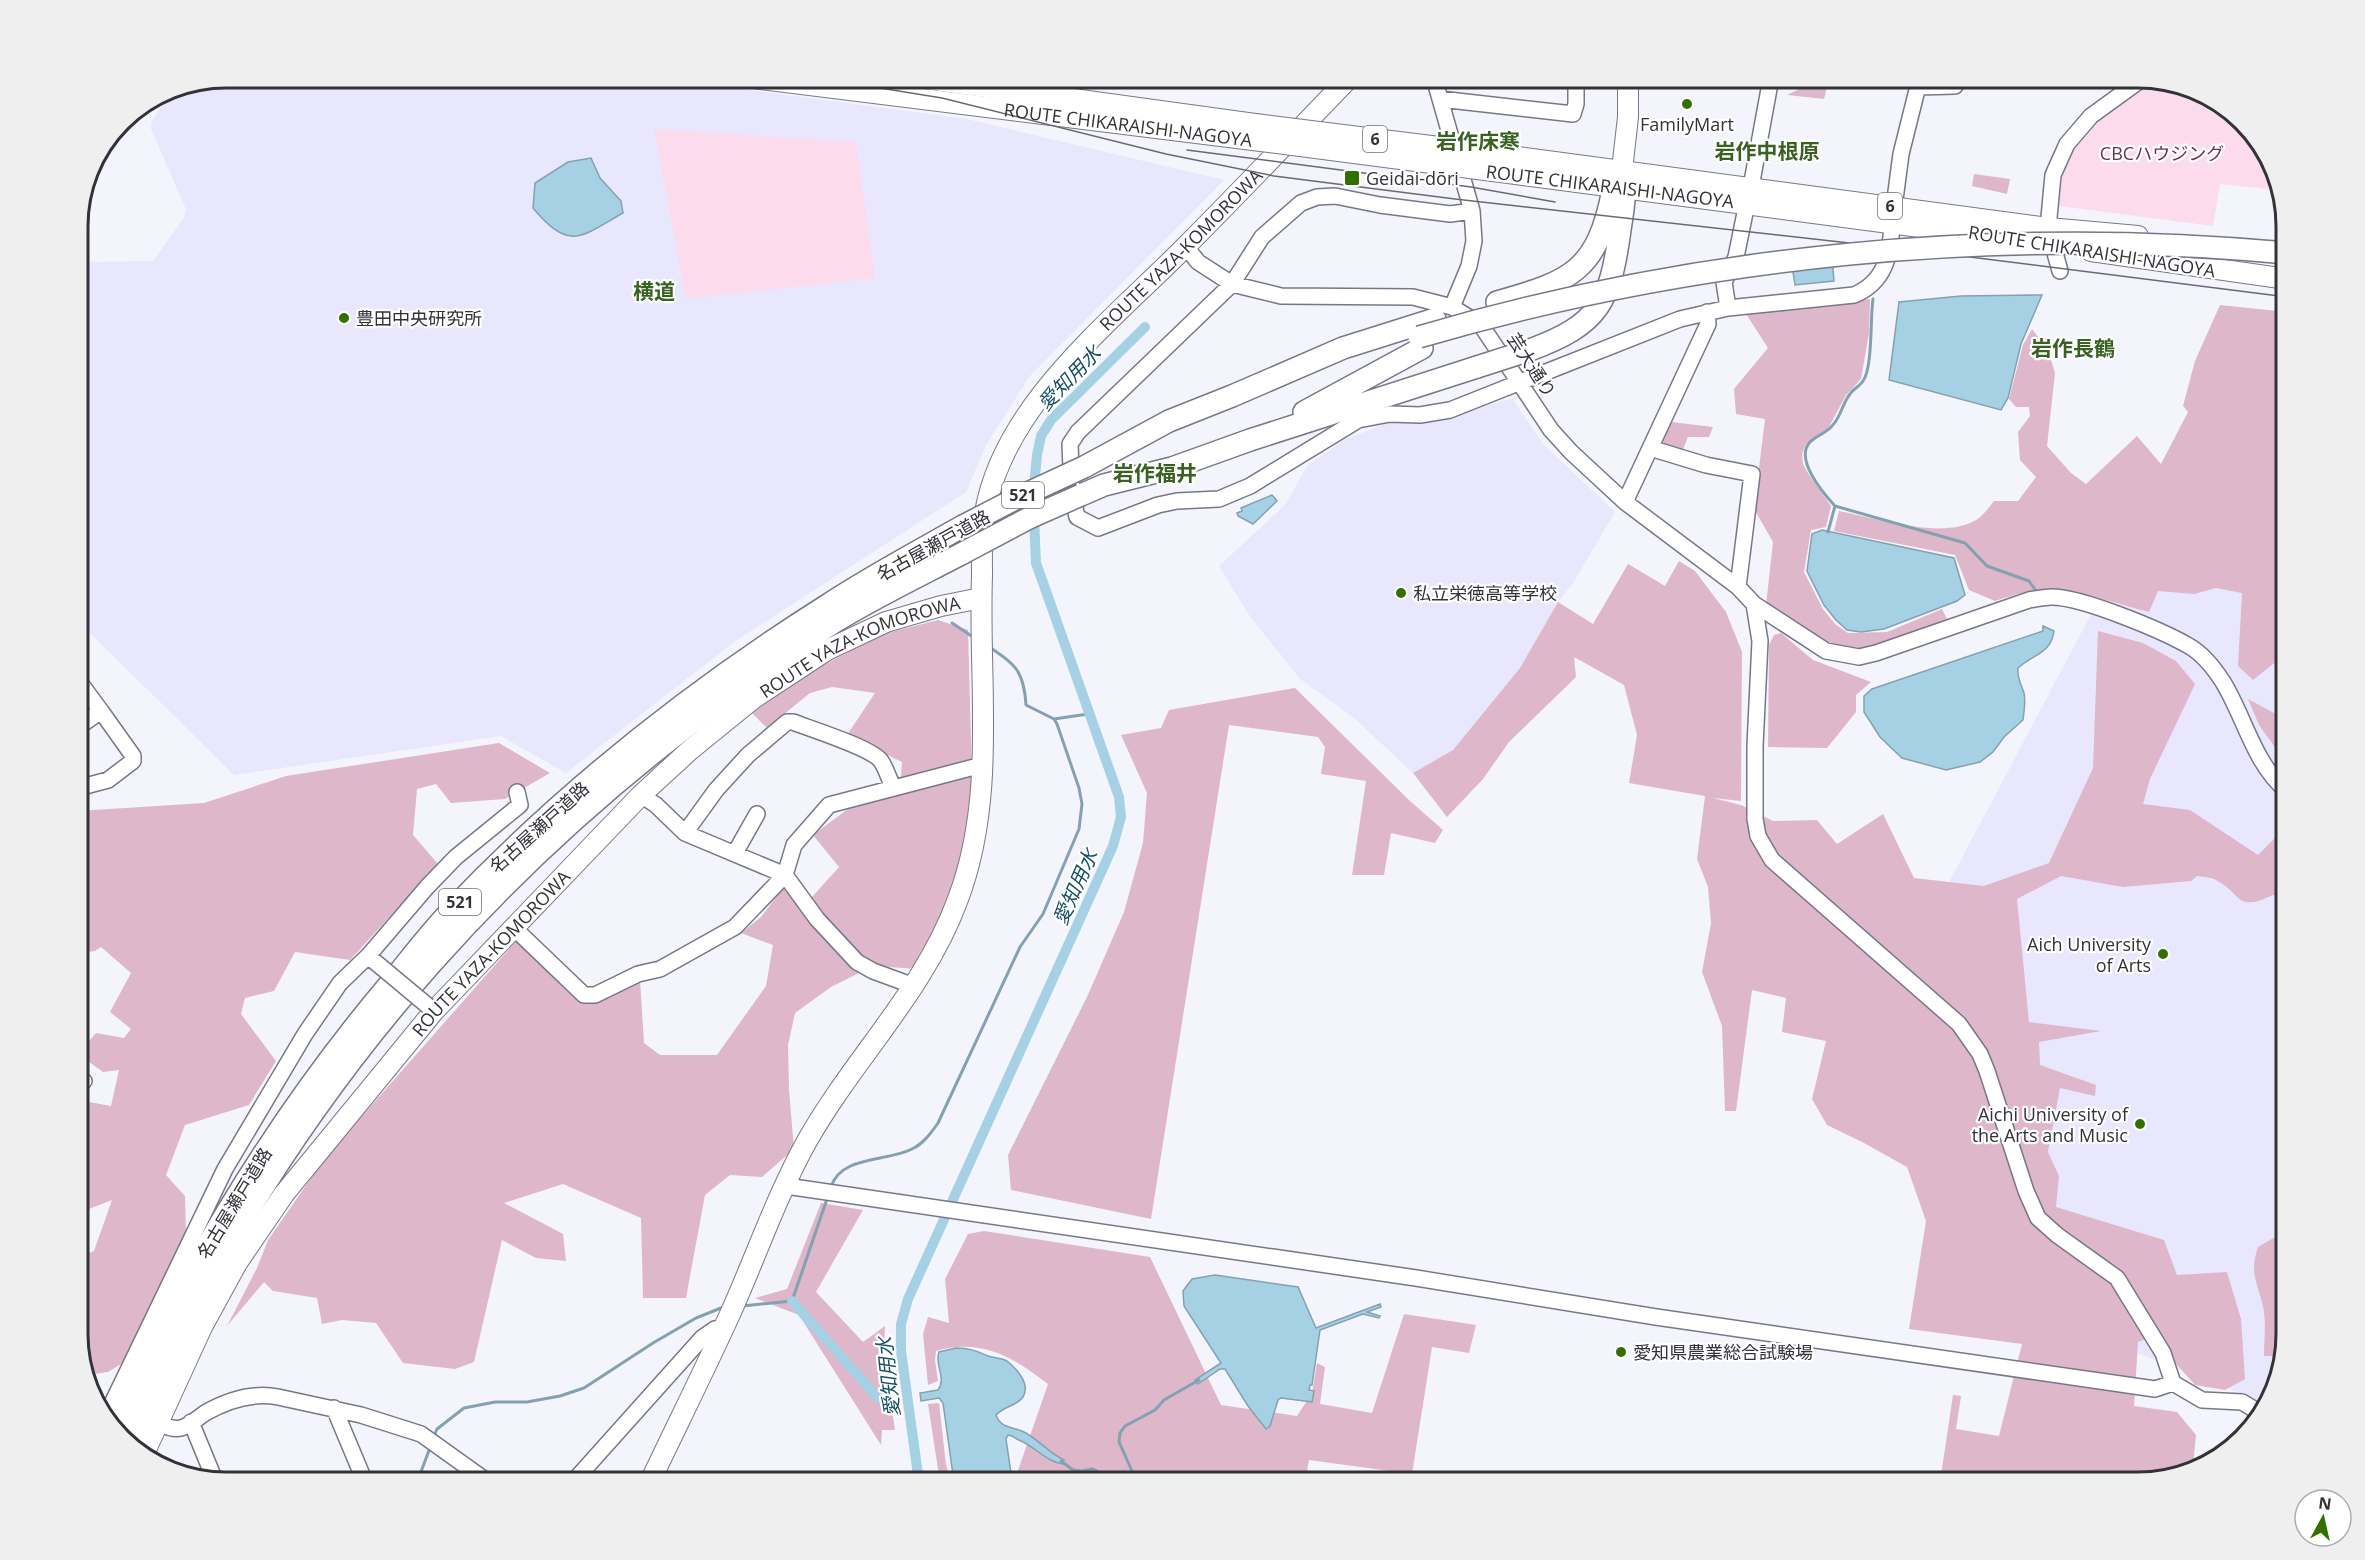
<svg xmlns="http://www.w3.org/2000/svg" width="2365" height="1560" font-family="'Open Sans','Noto Sans JP',sans-serif">
  <style>
    .built { fill: #e8e7fd }
    .green { fill: #fcdcec }
    .forest { fill: #dfb7cb }
    .water { fill: #a6d1e4; stroke: #83a1b1; stroke-width: 1.5 }
    .lines { fill: none; stroke-linecap: round; stroke-linejoin: round }
    .stream { stroke: #83a1b1; stroke-width: 3 }
    .canal { stroke: #a6d1e4; stroke-width: 10 }
    .minor-casing { stroke: #777789; stroke-width: 18 }
    .major-casing { stroke: #777789; stroke-width: 22 }
    .highway-casing { stroke: #777789; stroke-width: 24 }
    .minor { stroke: #fff; stroke-width: 15 }
    .major { stroke: #fff; stroke-width: 20 }
    .highway { stroke: #fff; stroke-width: 21 }
    .tram { stroke: #696970; stroke-width: 1.5 }
    .minor-bridge-casing { stroke: #777789; stroke-width: 18; stroke-linecap: butt }
    .major-bridge-casing { stroke: #777789; stroke-width: 22; stroke-linecap: butt }
    .highway-bridge-casing { stroke: #777789; stroke-width: 24; stroke-linecap: butt }
    .minor-bridge { stroke: #fff; stroke-width: 15 }
    .major-bridge { stroke: #fff; stroke-width: 20 }
    .highway-bridge { stroke: #fff; stroke-width: 21 }
    .poi-dot { fill: #336f00; stroke: #fff; stroke-width: 2 }
    .labels { text-anchor: middle; dominant-baseline: central; stroke-width: 4.5; stroke-linejoin: round; paint-order: stroke }
    .shield { fill: #fff; stroke: #707074; stroke-width: 1.5 }
    .shield-label { font-size: 16px; font-weight: bold; fill: #323239 }
    .street-label { font-size: 18px; fill: #323239; stroke: #fff }
    .poi-label { font-size: 18px; fill: #323239; stroke: #fff; text-anchor: start }
    .park-label { font-size: 18px; fill: #673450; stroke: #fff }
    .water-label { font-size: 20px; font-style: italic; fill: #185065; stroke: #fff }
    .quarter-label { font-size: 21px; font-weight: bold; fill: #3a6124; stroke: #fff }
    .rim { fill: none; stroke: #323239; stroke-width: 3 }
  </style>
  <rect width="100%" height="100%" fill="#f4f4fc"/>
  <path class="built" d="M227,78H658L967,119L1224,180L1029,377L986,445L966,492L734,642L566,773L501,736L234,775L78,621V262L153,261L184,218L186,209L151,129V123L172,89Z
    M1512,398L1544,445L1615,512L1573,583L1558,602L1520,668L1453,750L1413,773L1353,717L1300,679L1249,615L1219,566L1286,504L1307,466L1344,440L1387,423L1448,418Z
    M2124,552L2287,573V1334L2266,1403L2060,1323L1927,924Z"/>
  <path class="green" d="M2151,82L2221,103L2267,153L2277,190L2220,184L2213,226L2059,206C2059,196 2057,182 2060,173C2072,133 2118,105 2151,82Z
    M654,129L856,142L875,278L686,299Z"/>
  <path class="forest" d="M1816,78H1823L1827,87L1824,99L1787,95L1811,83Z
    M1974,174L2010,179L2007,194L1972,186Z
    M1870,299L1869,333L1861,379L1846,395L1829,427L1806,444L1802,454L1803,464L1809,475L1831,506L1826,527L1811,530L1804,572L1823,609L1835,624L1848,633L1887,632L1942,609L1948,621L1867,649H1849L1815,637L1766,605L1773,542L1754,509L1765,419L1736,414L1734,389L1768,348L1746,314L1809,305Z
    M2220,305L2287,312V653L2253,680L2238,666L2242,593L2216,588L2194,594L2158,591L2149,612C2113,603 2063,583 2026,592C2016,594 2005,598 1995,601L1969,590L1955,555L1834,531L1839,511C1876,518 1946,542 1979,518C1985,513 1990,506 1994,501H2018L2036,477L2020,460L2018,432L2030,416L2029,407H2016L2009,399L2023,345L2032,329L2048,350L2055,373L2047,446L2071,473L2086,484L2137,436L2161,464L2188,412L2183,406L2195,361Z
    M1663,421L1713,427L1709,437H1688L1680,457L1650,448Z
    M1679,561L1695,571L1726,612L1742,652L1741,801L1713,798L1741,805L1773,821L1817,820L1837,844L1883,814L1914,878L1984,886L2049,863L2093,768L2098,631L2143,643L2176,661L2195,684L2150,779L2143,804L2190,810L2258,855L2287,826V903L2273,895C2235,913 2243,894 2216,880C2211,877 2203,877 2197,876L2191,881L2123,887L2061,876L2017,899L2029,1022L2101,1031L2039,1042L2040,1065L2096,1085L2095,1096L2060,1088L2048,1152L2059,1176L2056,1207L2164,1240L2177,1275L2227,1272L2241,1319L2245,1379L2225,1390L2195,1385L2172,1359L2159,1334L2138,1342L2134,1406L2177,1412L2196,1435L2193,1467L2139,1482H1940L1953,1395L1961,1396L1956,1429L1999,1436L2022,1344L1909,1329L1926,1221L1907,1167L1864,1143L1827,1125L1812,1099L1826,1041L1782,1032L1786,998L1752,990L1736,1111H1725L1722,1026L1702,972L1711,923L1708,887L1697,859L1705,796L1629,783L1637,735L1624,685L1574,657L1576,677L1509,742L1483,779L1447,817L1413,773L1453,750L1520,668L1558,602L1593,624L1628,564L1665,586Z
    M938,620L968,630L973,814L954,894L918,969L873,966L831,987L795,1013L788,1045L789,1090L794,1149L762,1177L730,1175L705,1195L686,1298H643L641,1218L563,1184L504,1203L563,1234L566,1261L536,1258L502,1240L474,1362L455,1369L403,1363L376,1323L342,1320L322,1324L317,1298L273,1291L264,1282L227,1326L257,1268L268,1240L325,1158L518,939L582,1004L640,980L644,1043L660,1055H717L766,986L773,945L741,933L761,917L783,888L803,907L839,867L813,835L860,800L900,789L902,762L847,735L875,693L832,687L810,693L767,728L752,713L814,670L883,634Z
    M1781,633L1813,660L1871,682L1856,695V712L1827,748L1768,747L1769,645L1774,635Z
    M1295,688L1410,801L1443,830L1435,843L1391,833L1384,875H1352L1366,781L1321,774L1325,747L1318,737L1229,725L1151,1219L1011,1190L1008,1155L1087,997L1124,912L1143,843L1147,793L1121,735L1161,728L1169,710Z
    M2248,699L2287,720V764L2259,725Z
    M499,743L550,773L505,799L451,803L436,784L417,789L413,835L438,864L350,960L295,952L274,991L245,998L241,1014L276,1061L249,1105L185,1125L166,1175L185,1196L186,1235L126,1361L108,1372L88,1375L78,1343V1258L94,1251L112,1200L81,1212L78,1208V1199L84,1193L78,1183V1096L89,1102L111,1106L119,1070L103,1072L78,1054L96,1033L124,1038L131,1029L110,1012L131,973L101,947L95,951L78,953V811L204,803L286,776Z
    M821,1203L863,1210L816,1292L863,1342L885,1326L884,1356L895,1430H882L881,1445L799,1315L755,1298L787,1289Z
    M2287,1230V1334L2280,1356H2264C2264,1342 2266,1326 2264,1312C2260,1286 2248,1275 2258,1247Z
    M984,1231L1150,1257L1221,1405L1297,1416L1312,1393L1317,1363L1325,1367L1320,1404L1372,1413L1404,1314L1476,1325L1469,1353L1432,1347L1412,1474L1309,1460L1305,1482H1014L1048,1384C1013,1357 982,1338 936,1351L935,1360L938,1381L928,1385L923,1334L928,1317L949,1323L945,1279L968,1234Z
    M939,1403L946,1465L951,1482H940L928,1404Z"/>
  <path class="water" d="M591,158L600,178L621,201L623,213C580,237 570,252 533,208L535,183L568,162Z
    M1831,247L1834,281L1795,285L1790,252Z
    M2042,295L2021,344L2008,398L2001,410L1889,380L1899,302L1961,296Z
    M1272,495L1277,501L1253,524L1238,516L1237,513L1242,511L1241,508Z
    M1822,530L1954,558L1965,595L1957,601L1884,629L1861,632L1847,630L1836,620L1824,605L1807,571L1812,534Z
    M2043,626L2054,631C2051,654 2033,654 2018,668C2017,679 2021,683 2024,693C2026,702 2024,710 2023,720L2004,737L1993,752L1980,762L1946,770L1902,758L1880,737L1864,712V696L1872,689L2043,631Z
    M1215,1275L1298,1287L1316,1328L1380,1304L1381,1307L1367,1312L1380,1316L1379,1318L1363,1314L1320,1330L1312,1385H1310L1309,1390L1314,1391L1312,1402L1281,1398L1278,1400L1270,1426L1266,1429L1248,1406L1225,1369H1220L1198,1384L1195,1380L1221,1363L1184,1306L1183,1291L1192,1279Z
    M956,1348C969,1348 977,1351 988,1356C994,1358 1002,1358 1007,1361C1016,1368 1031,1384 1023,1397C1017,1406 1004,1406 996,1415C1001,1429 1012,1426 1024,1432C1038,1439 1049,1453 1064,1460L1063,1464C1047,1462 1035,1447 1021,1441C1015,1439 1015,1436 1008,1435L1006,1439L1011,1473L1008,1482H954L943,1403L939,1398L921,1401L920,1393L938,1390C947,1377 934,1365 939,1352Z"/>
  <g class="lines">
    <path class="stream" d="M1835,506L1965,543L1987,566L2029,581L2036,591
      M1828,532L1835,506C1823,493 1794,459 1810,442C1816,436 1826,433 1832,426C1841,417 1842,404 1850,394C1853,389 1860,386 1863,381C1873,367 1870,318 1873,299
      M952,623L973,637
      M1054,719L1088,714
      M831,1187C841,1155 887,1162 912,1149C923,1144 931,1133 938,1123L1020,947L1043,914L1079,829L1082,804L1079,788L1057,724L1054,719L1026,705C1024,672 1016,664 989,647
      M742,1306L792,1301L828,1196
      M434,1436L437,1429L464,1408L495,1402H527L560,1396L584,1388L653,1343L696,1318L726,1306
      M1061,1461L1073,1470L1082,1471L1092,1469L1097,1471L1104,1481L1113,1482
      M417,1482L430,1448
      M1131,1482L1132,1471L1119,1442L1120,1433L1125,1426L1155,1410L1164,1400L1199,1380"/>
    <path class="canal" d="M792,1301L878,1398
      M919,1482L901,1351V1324L908,1299L1113,846L1121,817L1119,797L1036,563L1033,496L1037,455L1041,436L1051,420L1145,327"/>
    <g class="minor-casing">
      <path id="minor" d="M1434,78L1472,211L1474,241L1469,266L1452,307
        M1918,87L1955,86L1959,78
        M1440,99L1573,114L1576,104V78
        M1751,187L1771,78
        M1894,207L1901,154L1920,78
        M1472,211L1450,214L1380,205L1335,196L1317,197L1301,203L1262,237L1232,284L1078,432L1070,444L1072,494L1077,517L1098,528L1158,505L1177,501L1219,499L1250,486L1358,420L1390,414L1420,415L1450,410L1680,319L1728,308L1854,295C1886,282 1891,253 1892,222
        M1186,247L1198,262L1232,284L1281,296L1413,297L1452,307L1481,325L1551,430L1571,452L1625,502L1738,587L1754,604L1826,651L1859,657L1876,653L2029,600C2036,599 2044,597 2052,597C2082,597 2161,630 2189,646C2203,654 2214,668 2223,682C2245,718 2254,764 2287,791
        M2060,271L2048,228L2053,175L2067,144L2091,116L2142,79
        M1728,308L1724,282L1736,257L1747,203
        M1650,448L1706,465L1752,474L1738,587
        M1625,502L1708,324L1707,312
        M1754,604L1760,641L1755,746V819L1758,836L1772,860L1959,1024L1980,1054L1987,1071L2026,1191L2038,1218L2057,1235L2117,1278L2163,1353L2173,1383
        M78,680L101,711L78,727
        M78,788L108,780L133,761V756L101,711
        M641,795L656,805L685,833L785,875L817,919L857,962L873,971L914,986
        M685,833L716,790L748,755L787,722H793C811,729 872,748 881,761C886,768 889,779 893,787
        M735,853L757,814
        M513,927L584,995H595L638,974L660,969L735,927L785,875L794,845L829,805L982,765
        M368,956L427,887L456,857L520,805L517,792
        M78,1081H84
        M786,1186L1416,1278L1656,1317L2155,1389L2173,1383L2202,1400L2242,1402L2262,1414
        M334,1408L365,1482
        M106,1416L225,1169L305,1034L340,983L368,956L380,966
        M191,1422L214,1478
        M158,1423C165,1426 173,1430 181,1428C189,1426 198,1418 205,1413C228,1400 252,1392 278,1397L361,1415L421,1434L488,1482
        M573,1482L702,1338L715,1329L723,1328"/>
    </g>
    <g class="major-casing">
      <g id="major">
        <path id="s1" d="M753,78L1253,140"/>
        <path d="M920,78L1255,124"/>
        <path d="M1495,154L2048,228L2138,236"/>
        <path d="M1622,170L1628,117V78"/>
        <path d="M1493,171L2011,239"/>
        <path d="M2091,251L2287,279"/>
        <path id="s2" d="M143,1456L202,1327L237,1263L284,1194L434,1011L641,795L690,750L754,698L827,650L886,622L941,606L981,598"/>
        <path id="s3" d="M650,1482C677,1425 705,1369 731,1312C756,1256 777,1195 807,1141C854,1058 925,990 958,899C997,796 978,683 982,576C982,557 981,537 984,519C999,408 1110,323 1184,248C1240,192 1294,135 1349,78"/>
      </g>
    </g>
    <g class="highway-casing">
      <path id="highway" d="M1497,302C1572,281 1597,271 1613,190
        M1530,350C1600,324 1610,302 1620,230C1623,209 1627,191 1622,170
        M1304,412L1422,348
        M1084,467L1169,421L1232,396L1343,348L1435,319
        M1081,495L1104,485L1172,468L1250,440L1477,367
        M115,1426C187,1268 276,1119 388,986C408,962 427,936 449,913C560,796 690,692 826,606C870,577 917,552 963,526
        M130,1442C158,1383 183,1324 215,1268C340,1045 504,863 708,710C750,679 792,648 836,621C877,596 921,575 963,553"/>
    </g>
    <use href="#minor" class="minor"/>
    <use href="#major" class="major"/>
    <use href="#highway" class="highway"/>
    <path class="tram" d="M818,78L942,98L1166,154L1274,176L1455,199L1930,252L2287,297
      M1187,150L1471,187L1555,202"/>
    <g class="minor-bridge-casing">
      <path id="minor-bridge" d="M380,966L428,1006"/>
    </g>
    <g class="major-bridge-casing">
      <path id="major-bridge" d="M1255,124L1495,154
        M1253,140L1493,171"/>
    </g>
    <g class="highway-bridge-casing">
      <path id="highway-bridge" d="M1419,337C1698,255 1998,226 2287,253
        M1477,367L1530,350
        M963,526L1017,498L1084,467
        M963,553L1029,518L1081,495"/>
    </g>
    <use href="#minor-bridge" class="minor-bridge"/>
    <use href="#major-bridge" class="major-bridge"/>
    <use href="#highway-bridge" class="highway-bridge"/>
  </g>
  <g class="poi-dot">
    <circle cx="1687" cy="104" r="6"/>
    <rect x="1344" y="170" width="16" height="16" rx="3"/>
    <circle cx="344" cy="318" r="6"/>
    <circle cx="1401" cy="593" r="6"/>
    <circle cx="2163" cy="954" r="6"/>
    <circle cx="2140" cy="1124" r="6"/>
    <circle cx="1621" cy="1352" r="6"/>
  </g>
  <g class="labels">
    <g class="shield">
      <rect x="1363" y="126" width="24" height="26" rx="4.5"/>
      <rect x="1878" y="193" width="24" height="26" rx="4.5"/>
      <rect x="1002" y="482" width="42" height="26" rx="4.5"/>
      <rect x="439" y="889" width="42" height="26" rx="4.5"/>
    </g>
    <g class="shield-label">
      <text x="1375" y="139">6</text>
      <text x="1890" y="206">6</text>
      <text x="1023" y="495">521</text>
      <text x="460" y="902">521</text>
    </g>
    <g class="street-label">
      <text stroke="none"><textPath href="#s1" startOffset="378">ROUTE CHIKARAISHI-NAGOYA</textPath></text>
      <text transform="translate(1610 186) rotate(7)">ROUTE CHIKARAISHI-NAGOYA</text>
      <text stroke="none"><textPath href="#s3" startOffset="1384">ROUTE YAZA-KOMOROWA</textPath></text>
      <text transform="translate(2092 251) rotate(9)">ROUTE CHIKARAISHI-NAGOYA</text>
      <text transform="translate(1532 365) rotate(57)">芸大通り</text>
      <text transform="translate(933 545) rotate(-29)">名古屋瀬戸道路</text>
      <text stroke="none"><textPath href="#s2" startOffset="1102">ROUTE YAZA-KOMOROWA</textPath></text>
      <text transform="translate(539 827) rotate(-42)">名古屋瀬戸道路</text>
      <text stroke="none"><textPath href="#s2" startOffset="616">ROUTE YAZA-KOMOROWA</textPath></text>
      <text transform="translate(234 1203) rotate(-59)">名古屋瀬戸道路</text>
    </g>
    <g class="poi-label">
      <text x="1687" y="124" text-anchor="middle">FamilyMart</text>
      <text x="1366" y="178">Geidai-dōri</text>
      <text x="356" y="318">豊田中央研究所</text>
      <text x="1413" y="593">私立栄徳高等学校</text>
      <text x="2151" y="944" text-anchor="end">Aich University<tspan x="2151" dy="21">of Arts</tspan></text>
      <text x="2128" y="1114" text-anchor="end">Aichi University of<tspan x="2128" dy="21">the Arts and Music</tspan></text>
      <text x="1633" y="1352">愛知県農業総合試験場</text>
    </g>
    <g class="park-label">
      <text x="2162" y="153">CBCハウジング</text>
    </g>
    <g class="water-label">
      <text transform="translate(1069 378) rotate(-46)">愛知用水</text>
      <text transform="translate(1075 887) rotate(-66)">愛知用水</text>
      <text transform="translate(888 1377) rotate(-96)">愛知用水</text>
    </g>
    <g class="quarter-label">
      <text x="1478" y="141">岩作床寒</text>
      <text x="1767" y="151">岩作中根原</text>
      <text x="654" y="291">横道</text>
      <text x="2073" y="348">岩作長鶴</text>
      <text x="1155" y="473">岩作福井</text>
    </g>
  </g>
  <path d="M0 0H2365V1560H0ZM226 88H2138A138 138 0 0 1 2276 226V1334A138 138 0 0 1 2138 1472H226A138 138 0 0 1 88 1334V226A138 138 0 0 1 226 88Z" fill="#efefef" fill-rule="evenodd"/>
  <path class="rim" d="M226 88H2138A138 138 0 0 1 2276 226V1334A138 138 0 0 1 2138 1472H226A138 138 0 0 1 88 1334V226A138 138 0 0 1 226 88Z"/>
  <g transform="translate(2323 1518) rotate(8)"><circle r="28" fill="#ffffff" stroke="#adadb0" stroke-width="1.5"/>
  <path d="M0-4.5L10 22L0 15L-10 22Z" fill="#336f00"/>
  <text y="-9" font-size="16" font-weight="bold" text-anchor="middle" fill="#323239">N</text>
  </g>
</svg>
